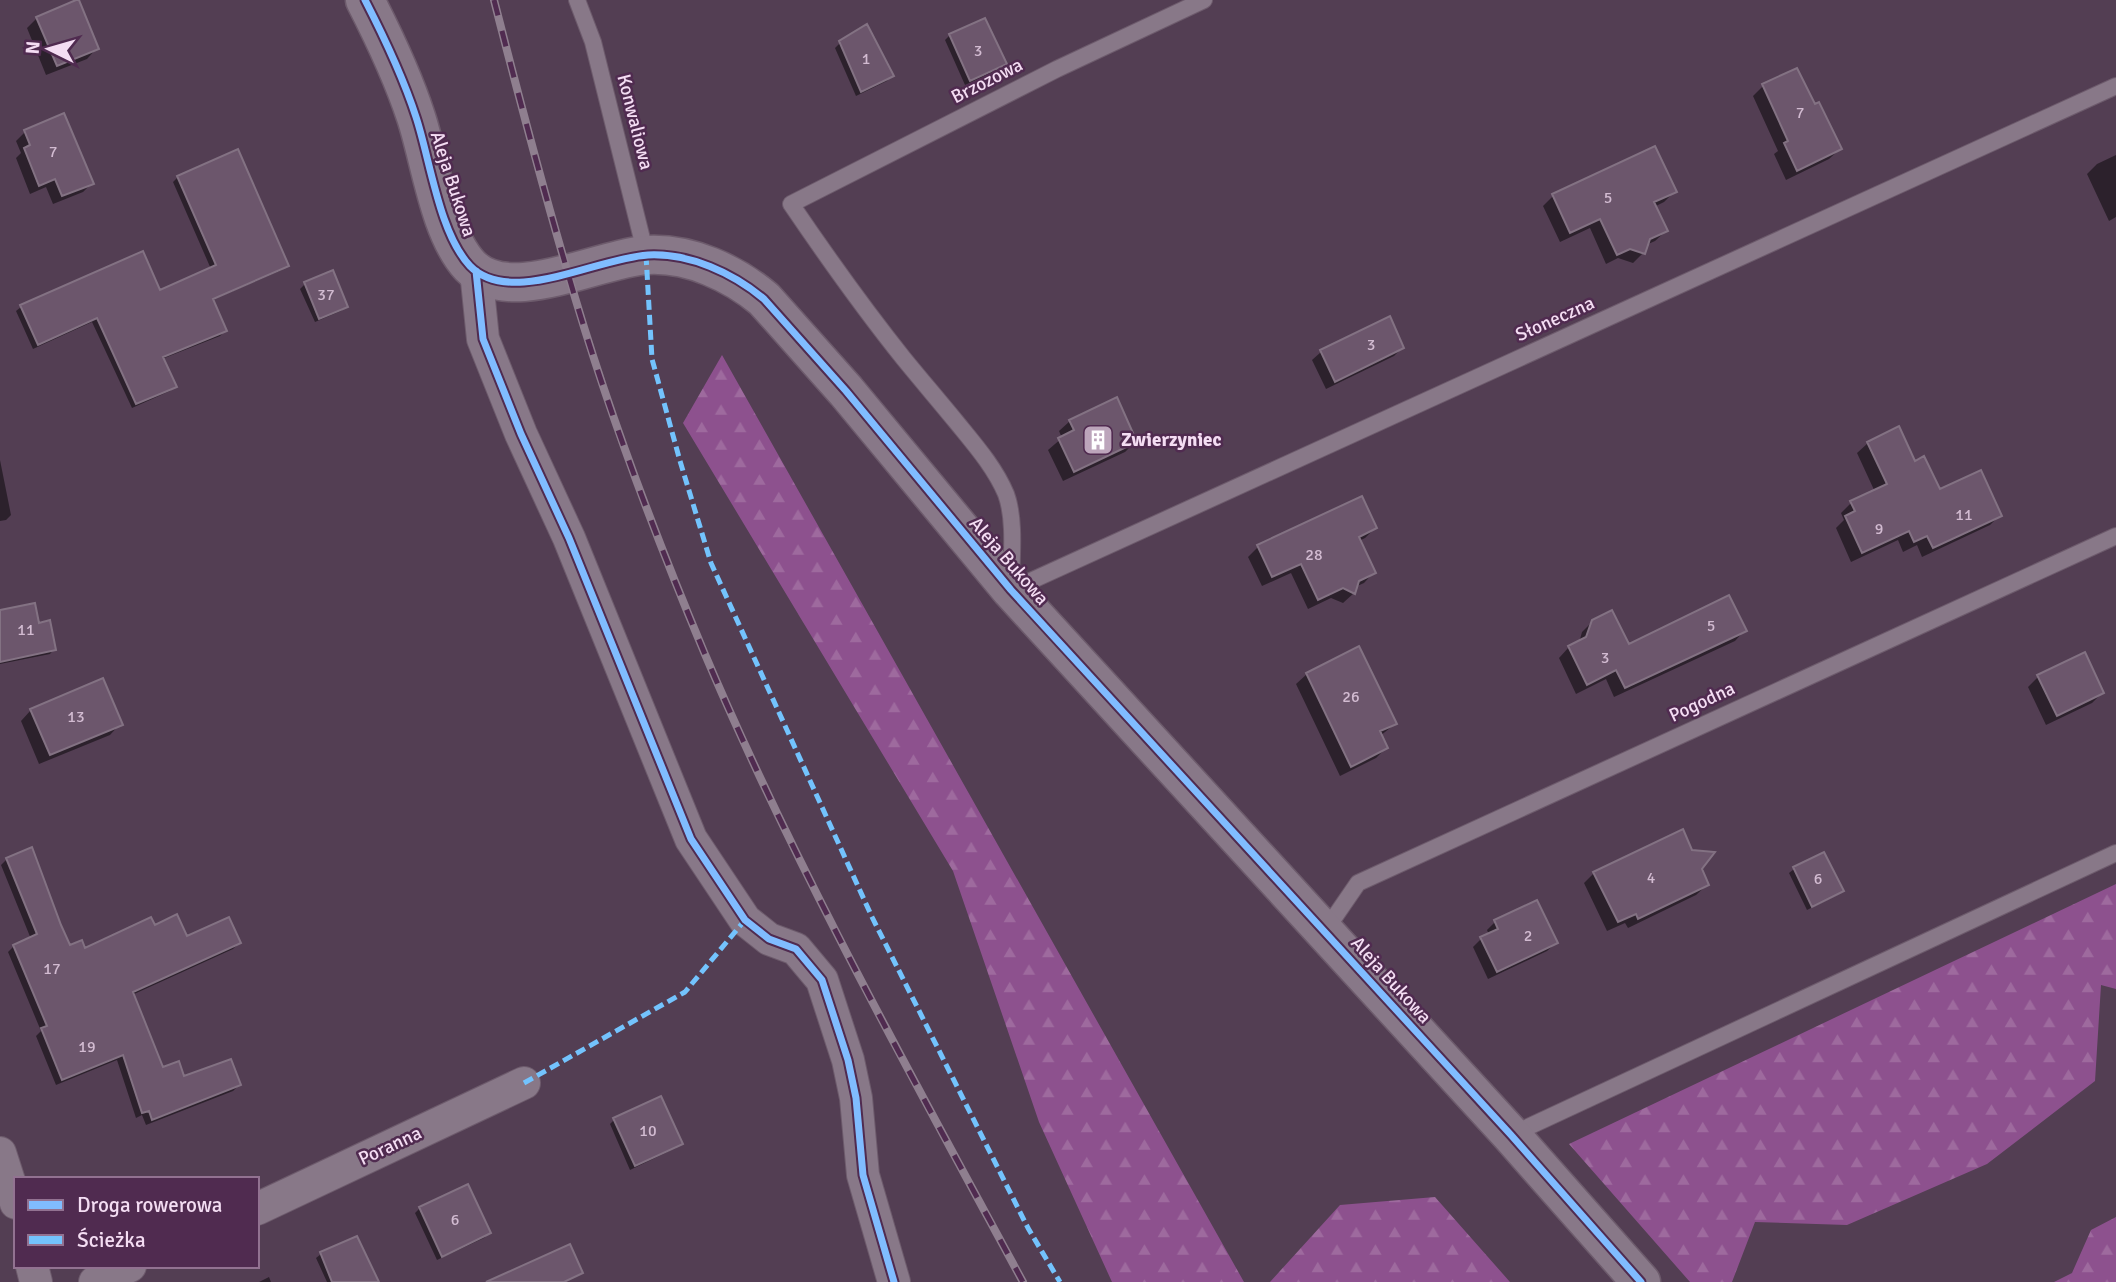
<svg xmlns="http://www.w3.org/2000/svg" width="2116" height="1282" font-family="Signika,sans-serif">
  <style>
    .forest { fill: url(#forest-firs) }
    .shadow { fill: #0007 }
    .building { fill: #6c566c; stroke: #837283; stroke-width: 2 }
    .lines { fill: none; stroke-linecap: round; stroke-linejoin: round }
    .service-casing { stroke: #6d5b6c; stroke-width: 18 }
    .minor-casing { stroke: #6d5b6c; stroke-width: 34 }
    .tertiary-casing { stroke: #6d5b6c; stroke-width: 41 }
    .service { stroke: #887888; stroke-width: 16 }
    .minor { stroke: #887888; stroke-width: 32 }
    .tertiary { stroke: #887888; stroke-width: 38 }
    .rail-casing { stroke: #8f7f8f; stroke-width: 8 }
    .rail { stroke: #502b50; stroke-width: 5; stroke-dasharray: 16; stroke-linecap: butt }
    .quiet { stroke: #73c3fd; stroke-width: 5; stroke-dasharray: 10 5; stroke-linecap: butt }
    .cycleway-casing { stroke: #502b50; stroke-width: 11 }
    .cycleway { stroke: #80bcff; stroke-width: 7 }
    .labels { text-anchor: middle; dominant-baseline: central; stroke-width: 5; stroke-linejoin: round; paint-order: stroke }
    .number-label { font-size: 16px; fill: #d2bbd1 }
    .street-label { font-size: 19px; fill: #f4ddf3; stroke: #502b50 }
    .poi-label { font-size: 19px; font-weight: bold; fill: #f4ddf3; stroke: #502b50; text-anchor: start }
  </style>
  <defs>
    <pattern id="forest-firs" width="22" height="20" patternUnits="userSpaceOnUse" patternTransform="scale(1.75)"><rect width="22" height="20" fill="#8d518e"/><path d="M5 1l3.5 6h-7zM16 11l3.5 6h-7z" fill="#9e6a9e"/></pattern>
  </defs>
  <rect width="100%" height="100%" fill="#533e53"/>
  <path class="forest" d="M722,355L1244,1282H1112L1039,1122L953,871L683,423Z
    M2116,884V989L2101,985L2095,1081L1987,1164L1847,1225L1755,1222L1732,1282H1690L1569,1144Z
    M1435,1197L1510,1282H1270L1340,1205Z
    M2116,1217V1282H2054L2072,1273L2091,1230Z"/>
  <path class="shadow" d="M37,18L97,48L87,59L46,75L27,28Z
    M950,35L1005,64L1000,69L965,85L945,40Z
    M840,43L891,76L887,81L856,96L835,48Z
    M1763,86L1815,107L1840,149L1829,159L1786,180L1774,154L1778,151L1753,96Z
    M25,132L92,183L83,192L53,204L46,187L30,194L16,158L21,153L16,141Z
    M2116,155V217L2109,221L2087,174L2097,164Z
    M178,177L287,265L282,270L212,300L225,331L220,336L162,359L175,386L170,391L132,408L92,322L33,349L16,311L21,307L159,293L211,269L173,182Z
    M1674,192L1664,202L1654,207L1666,231L1655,241L1646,245L1643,253L1633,263L1618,258L1606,264L1590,228L1560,242L1543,206L1553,196Z
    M305,284L346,307L341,311L315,322L300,289Z
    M1389,319L1402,348L1394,356L1326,389L1312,360L1321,352Z
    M1070,421L1135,442L1125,452L1063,481L1048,450L1062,438L1059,431Z
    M1868,443L1915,463L1939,492L2000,515L1990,525L1922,557L1917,545L1903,552L1898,540L1851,562L1836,528L1844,520L1841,513L1851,503L1875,492L1857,453Z
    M0,460L11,515L6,520L0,521Z
    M1375,528L1365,538L1359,541L1374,572L1364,583L1355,587L1354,593L1343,603L1331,598L1308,609L1291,573L1262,586L1248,557L1258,547Z
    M0,612L38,625L54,649L50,654L0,664Z
    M1593,621L1628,646L1745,630L1735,641L1614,697L1606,679L1576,694L1559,658L1569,647L1579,643L1582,632Z
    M1307,674L1395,724L1380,736L1386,748L1376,758L1340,776L1296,684Z
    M2038,677L2102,693L2092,703L2046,725L2028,687Z
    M31,710L120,724L110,735L39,764L21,721Z
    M7,859L69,947L84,951L154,927L186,939L239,943L233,949L132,995L162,1069L183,1078L239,1085L233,1091L146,1125L142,1115L136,1118L117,1060L56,1085L36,1036L41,1031L8,952L14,946L31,939L1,865Z
    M1700,869L1707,885L1696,895L1628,928L1625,923L1607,931L1584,883L1594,873Z
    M1794,869L1842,890L1837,895L1807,910L1789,873Z
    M1495,922L1556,943L1547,951L1488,979L1473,947L1481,939L1489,935L1487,930Z
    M614,1120L681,1144L676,1148L630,1170L610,1124Z
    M420,1208L489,1233L484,1238L437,1260L415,1213Z
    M357,1238L377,1282H327L316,1258L321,1254Z
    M269,1277L271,1282H259Z"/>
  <path class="building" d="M76,0H79L99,49L57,66L36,17Z
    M985,18L1007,64L970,81L949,34Z
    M867,24L894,76L861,92L839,41Z
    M1797,68L1815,104L1819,102L1842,149L1797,171L1784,143L1788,141L1762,84Z
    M64,113L94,184L62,196L55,179L39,186L24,148L30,145L24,130Z
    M1655,146L1677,192L1654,202L1668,231L1650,239L1645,254L1630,249L1617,255L1600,219L1570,233L1552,194Z
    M238,149L289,266L213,299L227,331L163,357L177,387L136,404L97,318L38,345L20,305L143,251L160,290L216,265L177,176Z
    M333,270L348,307L319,319L304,282Z
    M1390,316L1404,348L1335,382L1320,350Z
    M1117,397L1137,442L1074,472L1058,438L1074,430L1069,420Z
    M1899,426L1915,461L1924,456L1940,489L1981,470L2002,516L1933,548L1927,536L1914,542L1909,531L1862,553L1845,516L1855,511L1850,501L1887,484L1867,442Z
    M1362,496L1377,528L1359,537L1376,573L1359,581L1355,594L1343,588L1318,600L1301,564L1272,577L1257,545Z
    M1729,595L1747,631L1625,688L1616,670L1587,685L1568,646L1586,637L1592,620L1612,610L1629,644Z
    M35,603L39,623L50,620L56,650L0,662V610Z
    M1359,646L1397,724L1380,731L1388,748L1351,767L1306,673Z
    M2085,652L2104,693L2057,716L2037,675Z
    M103,678L123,725L50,755L30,709Z
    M1683,829L1692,850L1715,852L1702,869L1709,885L1638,919L1636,914L1618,922L1593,872Z
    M32,847L61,925L70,945L82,940L85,948L151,917L155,925L177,914L187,936L229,917L241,943L133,992L163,1067L179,1061L184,1076L231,1059L241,1085L152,1120L149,1111L142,1113L123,1055L62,1080L41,1028L47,1026L13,945L37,934L6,858Z
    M1824,852L1844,891L1812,907L1793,867Z
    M1537,900L1558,943L1497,972L1480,937L1498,929L1494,920Z
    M661,1096L683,1144L635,1166L613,1118Z
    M468,1184L491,1233L442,1257L419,1207Z
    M357,1236L379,1282H332L320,1252Z
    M570,1244L583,1273L564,1282H486Z"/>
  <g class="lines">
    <g class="service-casing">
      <path id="service" d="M577,0L593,42L646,255
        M1204,0L1057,69L791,204C827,257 864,309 904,359C922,381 940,402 958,424C976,446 995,468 1006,494C1016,521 1011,561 1011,590L2116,86
        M1325,931L1358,883L2116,536
        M1511,1135L2116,853"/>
    </g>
    <g class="minor-casing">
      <path id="minor" d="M476,271L483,339L521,434L569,538L691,839L745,920L769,939L796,949L822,980L848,1060L856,1098L863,1175L894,1282
        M0,1153L16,1203
        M257,1209L524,1083
        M32,1266L36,1282
        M95,1282L130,1266"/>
    </g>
    <g class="tertiary-casing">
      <path id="tertiary" d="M365,0C384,37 403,77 416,117C430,159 439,233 470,266C510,307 597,258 648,255C690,253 733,273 764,299L846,391L1011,590L1511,1135L1641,1282"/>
    </g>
    <use href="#service" class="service"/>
    <use href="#minor" class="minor"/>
    <use href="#tertiary" class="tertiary"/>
    <g class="rail-casing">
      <path id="rail" d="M494,0C517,90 541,181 567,270C604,400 652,528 704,652C796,869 911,1075 1023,1282"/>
    </g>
    <use href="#rail" class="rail"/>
    <path class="quiet" d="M646,255L652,359L680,461L711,563L872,917L1028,1228L1060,1282
      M524,1083L685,992L745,920"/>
    <g class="cycleway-casing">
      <path id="cycleway" d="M365,0C384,37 403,77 416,117C430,159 439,233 470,266C510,307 597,258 648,255C690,253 733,273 764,299L846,391L1011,590L1511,1135L1641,1282
        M476,271L483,339L521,434L569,538L691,839L745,920L769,939L796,949L822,980L848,1060L856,1098L863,1175L894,1282"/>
    </g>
    <use href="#cycleway" class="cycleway"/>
  </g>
  <defs>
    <g id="building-square" transform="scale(1.575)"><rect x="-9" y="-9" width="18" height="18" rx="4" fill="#bca5bb" stroke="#502b50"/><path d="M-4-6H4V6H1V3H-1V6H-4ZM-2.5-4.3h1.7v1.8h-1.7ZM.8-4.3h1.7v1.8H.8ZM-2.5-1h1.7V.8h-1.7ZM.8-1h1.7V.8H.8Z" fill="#fff"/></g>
  </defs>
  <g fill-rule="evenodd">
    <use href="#building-square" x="1098" y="440"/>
  </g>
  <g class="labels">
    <g class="number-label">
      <text x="978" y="51">3</text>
      <text x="866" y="59">1</text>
      <text x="1800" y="113">7</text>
      <text x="53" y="152">7</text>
      <text x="1608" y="198">5</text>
      <text x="326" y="295">37</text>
      <text x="1371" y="345">3</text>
      <text x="1964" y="515">11</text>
      <text x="1879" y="529">9</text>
      <text x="1314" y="555">28</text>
      <text x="1711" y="626">5</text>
      <text x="26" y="630">11</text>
      <text x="1605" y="658">3</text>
      <text x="1351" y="697">26</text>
      <text x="76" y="717">13</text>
      <text x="1651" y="878">4</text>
      <text x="1818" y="879">6</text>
      <text x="1528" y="936">2</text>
      <text x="52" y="969">17</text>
      <text x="87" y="1047">19</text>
      <text x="648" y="1131">10</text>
      <text x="455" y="1220">6</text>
    </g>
    <g class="street-label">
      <text transform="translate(987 81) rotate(-27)">Brzozowa</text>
      <text transform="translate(635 122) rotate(76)">Konwaliowa</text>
      <text transform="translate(453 184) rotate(72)">Aleja Bukowa</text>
      <text transform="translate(1555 319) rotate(-24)">Słoneczna</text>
      <text transform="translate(1009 561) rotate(49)">Aleja Bukowa</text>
      <text transform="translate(1702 702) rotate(-25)">Pogodna</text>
      <text transform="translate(1391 980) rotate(48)">Aleja Bukowa</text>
      <text transform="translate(390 1146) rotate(-25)">Poranna</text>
    </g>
    <g class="poi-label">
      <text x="1121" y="440">Zwierzyniec</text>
    </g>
  </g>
  <rect x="14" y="1177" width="245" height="91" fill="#502b50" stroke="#927291" stroke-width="2"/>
  <rect x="28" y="1200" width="35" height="10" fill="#80bcff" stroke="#927291" stroke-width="2"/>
  <text x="77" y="1212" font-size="21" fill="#f4ddf3">Droga rowerowa</text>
  <rect x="28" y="1235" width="35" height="10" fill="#73c3fd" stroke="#927291" stroke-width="2"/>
  <text x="77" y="1247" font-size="21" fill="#f4ddf3">Ścieżka</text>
  <g transform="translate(49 49) rotate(275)" stroke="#502b50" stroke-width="5" paint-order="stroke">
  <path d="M0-5L12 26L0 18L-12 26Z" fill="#f4ddf3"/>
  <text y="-10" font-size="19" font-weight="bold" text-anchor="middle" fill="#f4ddf3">N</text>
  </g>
</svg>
